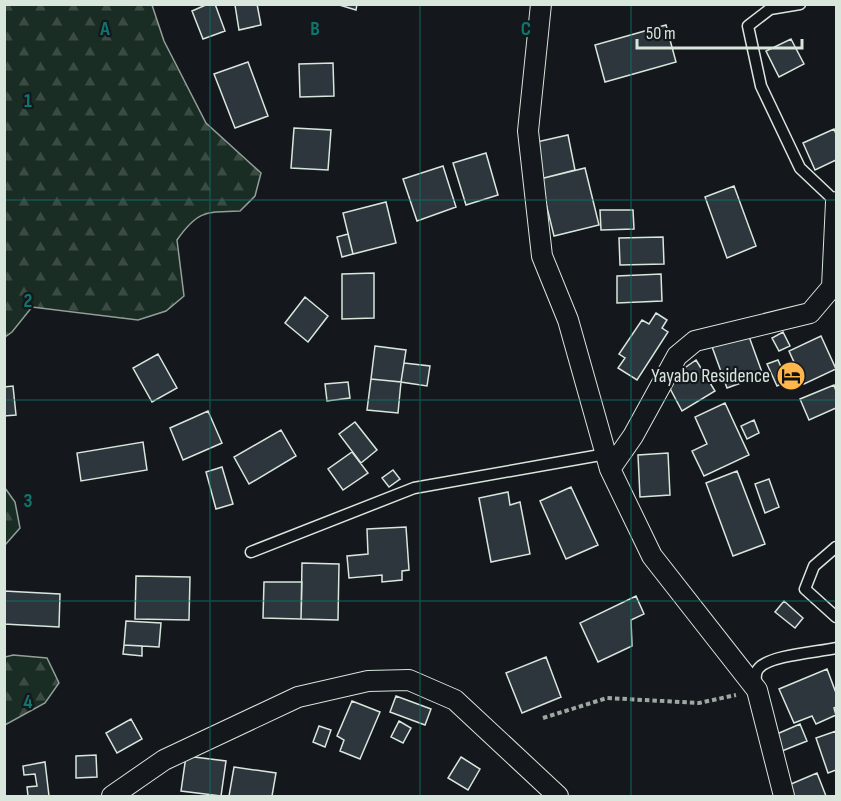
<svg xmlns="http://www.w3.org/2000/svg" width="841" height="801" font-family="'Sofia Sans Condensed',sans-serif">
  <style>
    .forest { fill: url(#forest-firs); stroke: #939e99; stroke-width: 1.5 }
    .building { fill: #2c363c; stroke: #d8e6dc; stroke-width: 1.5 }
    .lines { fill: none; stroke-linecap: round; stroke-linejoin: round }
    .lane-casing { stroke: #d8e6dc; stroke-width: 13 }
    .street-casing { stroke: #d8e6dc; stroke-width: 22 }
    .path { stroke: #9da8a2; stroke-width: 4; stroke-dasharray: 4.5 3; stroke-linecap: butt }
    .lane { stroke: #14181c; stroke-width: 10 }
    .street { stroke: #14181c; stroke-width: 20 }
    .grid { fill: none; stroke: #0f766e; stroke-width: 1.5; stroke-opacity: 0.55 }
    .labels { text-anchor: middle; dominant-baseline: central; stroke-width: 4.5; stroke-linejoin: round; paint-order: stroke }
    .poi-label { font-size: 20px; fill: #d8e6dc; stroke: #14181c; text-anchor: end }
    .grid-label { font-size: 20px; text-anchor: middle; font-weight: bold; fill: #0f766e; stroke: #14181c; stroke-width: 4.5; stroke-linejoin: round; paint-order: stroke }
  </style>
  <defs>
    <pattern id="forest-firs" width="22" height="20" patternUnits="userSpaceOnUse" patternTransform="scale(1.5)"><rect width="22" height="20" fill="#1a2d24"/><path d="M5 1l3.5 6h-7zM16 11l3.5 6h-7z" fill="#3b4b43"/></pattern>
  </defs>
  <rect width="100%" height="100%" fill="#14181c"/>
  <path class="forest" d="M5,4L152,5L164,41L206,123L261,173L255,196L240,211C206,212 198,210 177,240L184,296L166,311L138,320L32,307L12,332L5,337Z
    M5,488L15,502L20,528L5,545Z
    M13,655L47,658L59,683L45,703L5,725V657Z"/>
  <path class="building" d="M208,4H215L225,31L203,39L192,11Z
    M257,4L261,25L239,30L235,5Z
    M336,4H357L356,10Z
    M666,25L676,62L605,82L595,45Z
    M791,39L804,64L779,77L766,51Z
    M248,62L268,116L235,128L214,74Z
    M333,63L334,96L300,97L299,64Z
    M294,128L331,130L328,170L291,168Z
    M834,129L836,134V160L815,170L803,143Z
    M568,135L575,170L540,179L532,143Z
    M486,153L498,195L466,205L453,163Z
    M443,166L456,207L417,221L403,179Z
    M585,168L599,225L554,236L540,179Z
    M734,186L756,246L727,258L705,197Z
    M386,202L396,243L353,254L343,213Z
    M600,210H633L634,229L601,230Z
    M348,234L353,254L342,257L337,237Z
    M663,237L664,264L620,265L619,238Z
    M374,273V318L342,319V274Z
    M661,274L662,301L617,303V276Z
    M305,297L328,316L308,342L285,323Z
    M656,313L667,320L662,328L668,332L637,380L618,368L625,358L619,354L642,320L649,324Z
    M747,331L763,375L727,388L711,344Z
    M783,332L790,346L779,351L772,338Z
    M821,336L836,369L804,384L789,351Z
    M375,346L406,350L401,382L371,379Z
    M158,354L177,388L152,402L133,368Z
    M696,360L715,391L682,411L666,381Z
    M778,360L787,381L777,386L767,364Z
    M404,363L430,366L427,386L401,382Z
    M371,379L401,382L398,413L367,410Z
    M348,382L350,398L327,401L325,384Z
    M834,385L836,391V408L809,420L800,399Z
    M13,386L16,415L4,416V387Z
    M725,403L749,455L704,476L692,451L707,444L695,417Z
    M208,411L222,443L183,460L170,428Z
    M754,420L759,433L747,439L741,426Z
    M355,422L377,450L361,463L339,434Z
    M281,430L296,456L249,484L234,457Z
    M143,442L147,470L81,481L77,453Z
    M352,452L368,473L343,490L328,469Z
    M668,453L670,495L640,497L638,455Z
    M222,467L233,504L216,509L206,472Z
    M393,470L400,479L389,487L382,478Z
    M737,471L765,544L733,556L706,483Z
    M769,479L779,507L765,513L755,484Z
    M571,487L598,545L566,559L540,501Z
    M508,492L510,505L520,502L530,554L491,562L479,498Z
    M406,527L409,570L402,571V580L382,582V575L349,578L347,556L368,554L367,529Z
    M302,563L339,564L338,620L301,619Z
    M136,576L190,577L189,620L135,619Z
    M264,582H302L301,619L263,618Z
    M4,591L60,594L59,627L4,624Z
    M636,596L644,614L631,620L632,646L598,662L580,623Z
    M784,601L803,618L795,628L775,612Z
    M126,621L161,623L159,647L124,645Z
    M124,645L142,646V656L123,654Z
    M546,657L561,697L522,713L506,673Z
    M827,669L836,693V707L834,708L836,715L816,724L812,716L794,723L779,689Z
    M396,696L431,709L425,725L390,712Z
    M352,701L380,712L360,759L340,751L344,740L337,736Z
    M131,719L142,739L117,753L106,733Z
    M399,721L411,728L403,743L391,737Z
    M800,724L807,741L777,753L770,737Z
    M319,726L331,730L325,747L313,742Z
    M836,731V770L828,773L816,738Z
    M96,755L97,777L76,778V756Z
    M186,756L226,761L221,796L181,791Z
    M461,757L480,769L468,790L448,778Z
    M45,762L49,796H28L27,787L37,786L35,774L24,775L23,766Z
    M234,767L276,773L272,796H229Z
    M817,773L826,796H788L784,787Z"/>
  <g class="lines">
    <g class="lane-casing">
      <path id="lane" d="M800,4L770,9L748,26L761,86L800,168L836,202
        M836,547L814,566L805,589L836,617
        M251,552L414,488L606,454
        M756,686C756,680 754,673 759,668C770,655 819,652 836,648"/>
    </g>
    <g class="street-casing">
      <path id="street" d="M541,4L528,131L542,256L568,320L610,469L652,556L757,690L784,796
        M610,469L633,436L677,356L695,341L810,313L832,287L836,202
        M112,796L164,760L298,697L368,681L409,680L455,700L558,796"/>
    </g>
    <path class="path" d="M543,718L607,698L699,703L736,695"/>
    <use href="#lane" class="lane"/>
    <use href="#street" class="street"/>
  </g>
  <path class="grid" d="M210,4V796M420,4V796M631,4V796M4,200H836M4,400H836M4,601H836"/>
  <defs>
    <g id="hotel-disc" transform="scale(1.5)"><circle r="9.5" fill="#ffb74d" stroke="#14181c"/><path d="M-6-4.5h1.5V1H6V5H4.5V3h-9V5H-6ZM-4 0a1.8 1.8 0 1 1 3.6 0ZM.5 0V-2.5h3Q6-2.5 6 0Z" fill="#111"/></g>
  </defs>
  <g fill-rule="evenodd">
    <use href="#hotel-disc" x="791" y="376"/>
  </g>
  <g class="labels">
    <g class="poi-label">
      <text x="770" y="376">Yayabo Residence</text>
    </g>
  </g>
  <g class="grid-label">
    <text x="105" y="35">A</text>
    <text x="315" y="35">B</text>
    <text x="526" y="35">C</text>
    <text x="28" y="107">1</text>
    <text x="28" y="307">2</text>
    <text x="28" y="507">3</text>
    <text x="28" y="708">4</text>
  </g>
  <rect width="841" height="801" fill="none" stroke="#d8e6dc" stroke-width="12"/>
  <path d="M637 39v9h165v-9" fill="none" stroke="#d8e6dc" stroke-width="3"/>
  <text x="646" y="39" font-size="18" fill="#d8e6dc" stroke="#14181c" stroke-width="4.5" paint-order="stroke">50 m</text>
</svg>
